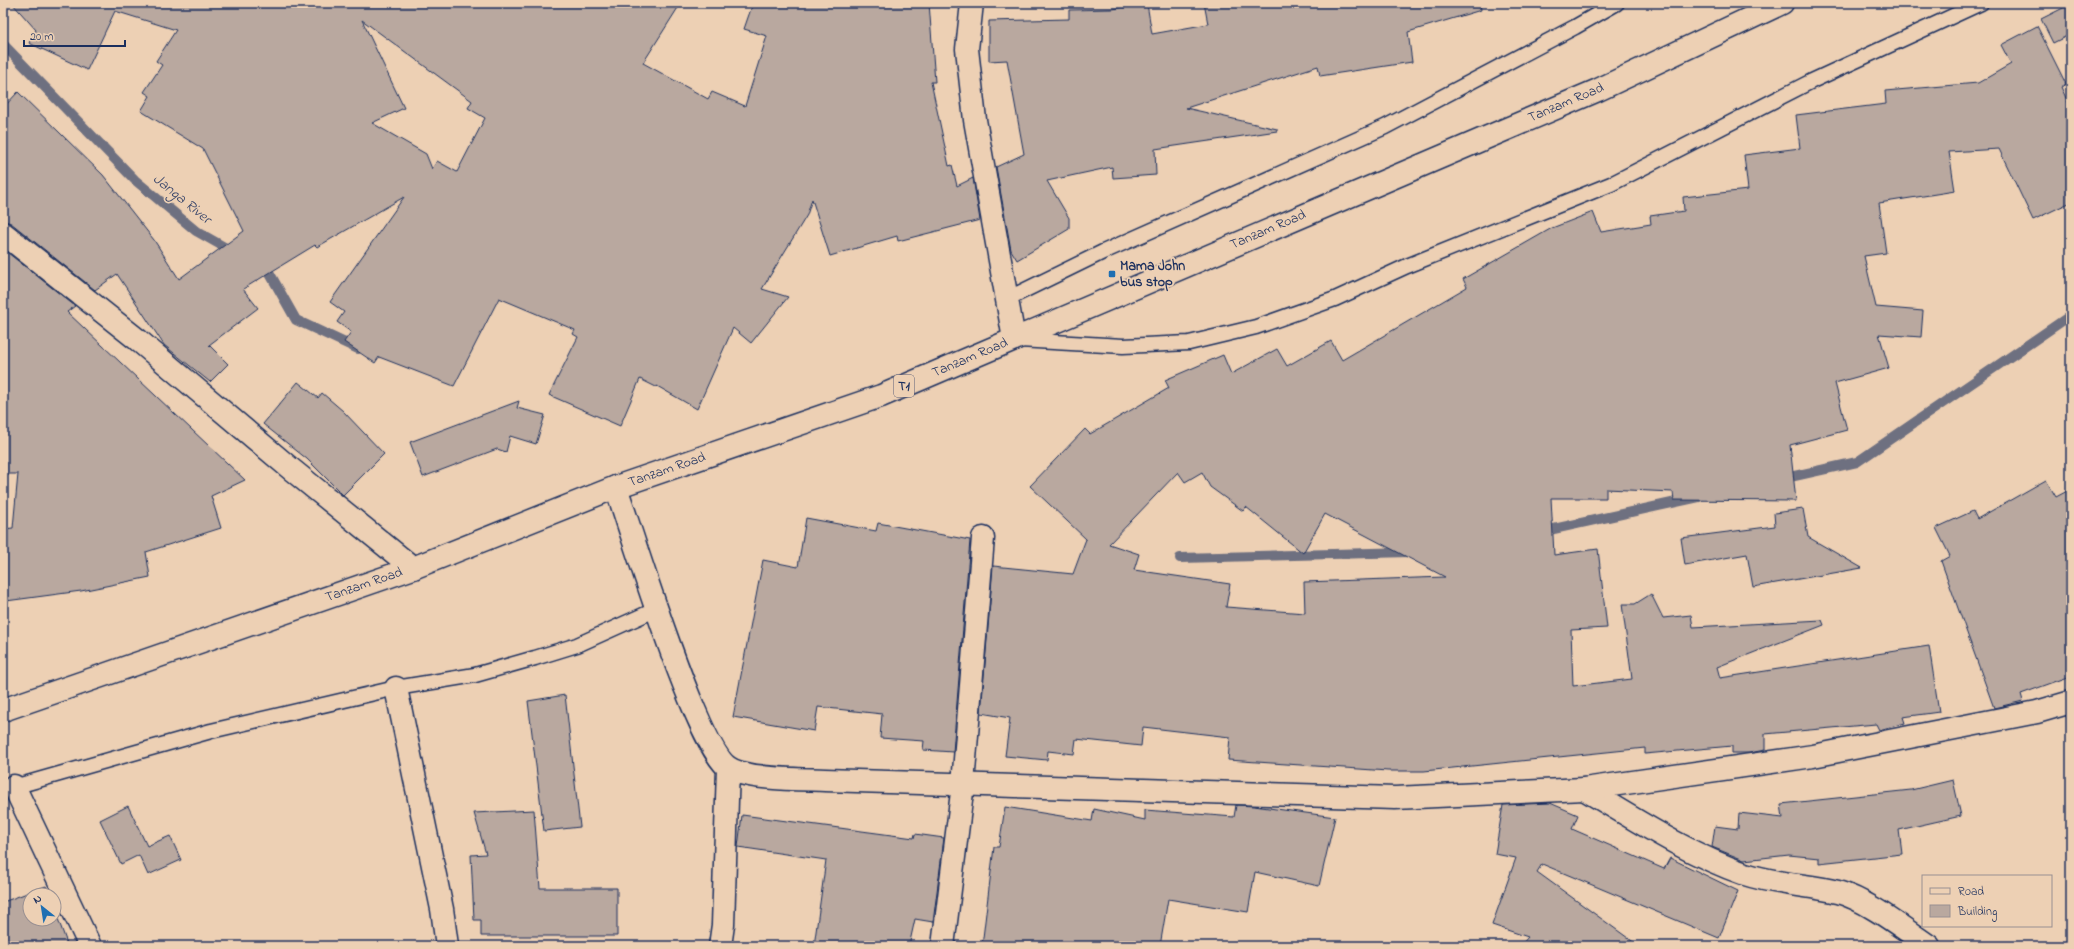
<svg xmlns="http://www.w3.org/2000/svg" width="2074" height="949" font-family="'Indie Flower',sans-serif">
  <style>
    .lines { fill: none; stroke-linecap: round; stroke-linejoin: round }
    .stream { stroke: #6e6f80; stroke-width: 10 }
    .building { fill: #b9a89f; stroke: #1b2f5e; fill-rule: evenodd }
    .service-casing { stroke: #1b2f5e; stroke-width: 17 }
    .minor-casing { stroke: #1b2f5e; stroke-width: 25 }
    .secondary-casing { stroke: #1b2f5e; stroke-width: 25 }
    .trunk-casing { stroke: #1b2f5e; stroke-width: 25 }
    .service { stroke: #edd0b4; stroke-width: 14 }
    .minor { stroke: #edd0b4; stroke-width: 22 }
    .secondary { stroke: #edd0b4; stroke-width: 22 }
    .trunk { stroke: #edd0b4; stroke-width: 22 }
    .poi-dot { fill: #1f6fb2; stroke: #edd0b4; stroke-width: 1.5 }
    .labels { text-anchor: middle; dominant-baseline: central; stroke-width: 3.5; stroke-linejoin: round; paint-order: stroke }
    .shield { fill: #edd0b4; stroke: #5a5f78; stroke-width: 1 }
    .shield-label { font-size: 13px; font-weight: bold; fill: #1b2f5e }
    .street-label { font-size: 14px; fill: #1b2f5e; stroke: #edd0b4 }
    .poi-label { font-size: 14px; font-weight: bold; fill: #1b2f5e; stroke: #edd0b4; text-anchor: start }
    .water-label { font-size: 15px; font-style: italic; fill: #374469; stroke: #edd0b4 }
  </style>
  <rect width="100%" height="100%" fill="#edd0b4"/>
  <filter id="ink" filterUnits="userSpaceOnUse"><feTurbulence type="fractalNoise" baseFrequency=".025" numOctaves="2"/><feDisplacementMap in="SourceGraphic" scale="8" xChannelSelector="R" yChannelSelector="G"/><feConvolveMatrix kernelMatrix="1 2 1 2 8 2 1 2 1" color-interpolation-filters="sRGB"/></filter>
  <g filter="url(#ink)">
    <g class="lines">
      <path class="stream" d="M3,44L135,180L196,231L235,253
        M258,266L269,272L296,320L358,349
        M1781,479L1857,462L2071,315
        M1540,532L1699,497
        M1180,558L1410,552"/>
    </g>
    <path class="building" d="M12,3H681L643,63L708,99L712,92L745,106L767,36L744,29L753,3H929L935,82H931L949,166L952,165L957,186L973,178L980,220L898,241L897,236L830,256L812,199L807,215L762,289L788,297L751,343L733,328L697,409L657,386L656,387L640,379L620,426L549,395L578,337L573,334L575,330L499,298L454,386L379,357L375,363L344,342L351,332L337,322L344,312L330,302L404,197L317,247L315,245L243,289L258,308L209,345L228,364L210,382L164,345L117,274L95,290L11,223L3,221V108L18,92L103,175L154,240L179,279L244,231L203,149L141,111L150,96L144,92L162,65L156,61L176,30L115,11L87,70L29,43L36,30ZM362,20L472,101L468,108L485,118L457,172L437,161L432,169L426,154L372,123L404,108Z
      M1204,3H1480L1481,10L1408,32L1412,62L1320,76L1318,66L1186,108L1277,129V131L1155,149L1156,175L1113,178L1112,167L1047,181L1069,218V229L1017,260L1011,250L996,167L1024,154L1007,60L989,61V21L1069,19V10L1112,9L1147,4L1152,34L1208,24Z
      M2071,4V34L2053,43L2041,19Z
      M2037,26L2066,84L2061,87L2071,109V202L2033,220L1999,149L1949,152L1955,191L1879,203L1886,253L1864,256L1876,307L1923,311L1921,337L1879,334L1889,368L1835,383L1847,430L1790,445L1796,501L1674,500L1673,492L1606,489V498H1551L1554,555L1598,549L1607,628L1571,630L1573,686L1632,679L1622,604H1635L1651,594L1663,618L1691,615L1693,627L1822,620L1824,625L1717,667L1720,678L1929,646L1939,712L1903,717L1905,723L1879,730L1876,724L1765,734V750L1749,753H1732V746L1645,754V748L1424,771H1388L1228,760L1230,737L1143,727L1141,746L1076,739L1074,754L1048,751L1047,760L1005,756L1010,718L981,713L993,566L1073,574L1086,539L1030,486L1085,429L1090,434L1169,388L1165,380L1223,355L1231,374L1277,349L1287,366L1331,341L1342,360L1467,287L1463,279L1552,228L1593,212L1601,232L1651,224L1650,216L1684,211L1683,197L1748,190L1744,155L1800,148L1796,115L1886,104L1885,91L1978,83L2011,64L2001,45ZM1178,472L1185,482L1202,472L1210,487L1243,511L1246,507L1303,553L1325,514L1445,577L1304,582L1305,613L1226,607L1230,584L1134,570L1139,554L1109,544Z
      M3,249L75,306L67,312L245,480L211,496L221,528L146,552L150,577L81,591L6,601L3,568V529L13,528L18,474H3Z
      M298,382L318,398L322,393L343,411L384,454L343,495L307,459L263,424Z
      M519,401L517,408L545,415L536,444L510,436L506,452L497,449L423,477L410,442Z
      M2046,480L2056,497L2071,489V676L2021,694L2023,701L1994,708L1941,561L1950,556L1936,528L1973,511L1977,519Z
      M1803,509L1808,537L1862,568L1753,587L1747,554L1685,565L1681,538L1775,526L1774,513Z
      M806,518L876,531L878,523L970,540L953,752L923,750L924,741L880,738L882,714L818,707L814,731L733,717L763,560L798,567Z
      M565,695L580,827L544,831L528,701Z
      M1953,780L1961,816L1899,830L1902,854L1819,863V858L1789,855L1744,860L1712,847L1715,826L1738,829L1739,813L1783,818L1781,804L1911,790Z
      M1550,803L1578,815L1572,829L1664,869L1670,858L1738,891L1719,938L1542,864L1537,872L1639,946H1520L1528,937L1492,925L1516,858L1495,854L1503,805Z
      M1236,805L1254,806L1335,817L1319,886L1255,872L1248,912L1168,899L1160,946H982L994,847H999L1005,807L1092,821L1094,809L1145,820V810L1234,817Z
      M128,806L147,846L170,836L181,860L148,875L139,855L121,864L100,820Z
      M534,810L540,888H617V936H481V920H474L471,855L486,854L474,813Z
      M742,815L914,838L915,834L944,838L933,922L915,919L909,946H814L826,860L738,847Z
      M46,886L49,895H30V919H54V908L68,946H3V902Z"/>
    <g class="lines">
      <g class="service-casing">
        <path id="service" d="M1007,299L1103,252L1385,127L1575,27L1617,3
          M1019,340L1123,346L1189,343L1256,327L1335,299L1407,266L1611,184L1812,81L1981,3
          M3,790L211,731L396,688L475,675L535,658L577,645L657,609"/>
      </g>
      <g class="minor-casing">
        <path id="minor" d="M972,3L967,49L975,120L1014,339
          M3,233L138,340L291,469L413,568
          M396,688L442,909L447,946
          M14,786L90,946
          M1584,789C1636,820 1688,854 1745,874C1775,884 1808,885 1838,892C1867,900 1904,929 1929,946
          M720,946L723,925L728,768
          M943,946L963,784L983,538"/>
      </g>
      <g class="secondary-casing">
        <path id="secondary" d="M616,487C632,533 697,749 729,768C747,780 802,779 825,780L1395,798L1584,789L1813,756L2037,712L2071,702"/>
      </g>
      <g class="trunk-casing">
        <path id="trunk" d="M3,710L413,568L616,487L881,396L1598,90L1782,3"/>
      </g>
      <use href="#service" class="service"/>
      <use href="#minor" class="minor"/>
      <use href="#secondary" class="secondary"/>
      <use href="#trunk" class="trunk"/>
    </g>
  </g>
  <rect class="poi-dot" x="1108" y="270" width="8" height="8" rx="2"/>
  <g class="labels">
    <rect class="shield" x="894" y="375" width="20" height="22" rx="3"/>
    <g class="shield-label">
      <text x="904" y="386">T1</text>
    </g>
    <g class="street-label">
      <text transform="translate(1566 103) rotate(-23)">Tanzam Road</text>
      <text transform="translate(1268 230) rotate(-23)">Tanzam Road</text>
      <text transform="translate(970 358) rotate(-23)">Tanzam Road</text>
      <text transform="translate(667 470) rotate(-19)">Tanzam Road</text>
      <text transform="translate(364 585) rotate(-19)">Tanzam Road</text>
    </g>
    <g class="poi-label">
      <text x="1120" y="266">Mama John<tspan x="1120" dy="16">bus stop</tspan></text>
    </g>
    <g class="water-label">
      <text transform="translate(182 199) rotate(39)">Janga River</text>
    </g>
  </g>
  <rect width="2074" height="949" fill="none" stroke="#edd0b4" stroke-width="16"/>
  <rect x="8" y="8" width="2058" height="933" fill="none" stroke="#1b2f5e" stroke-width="1.5" filter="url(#ink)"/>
  <rect x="1922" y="875" width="130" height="52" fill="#edd0b4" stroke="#999092"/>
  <rect x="1930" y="888" width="20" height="6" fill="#edd0b4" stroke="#999092"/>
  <text x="1958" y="895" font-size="12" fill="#1b2f5e">Road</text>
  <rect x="1930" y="905" width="20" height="12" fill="#b9a89f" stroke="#999092"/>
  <text x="1958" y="915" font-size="12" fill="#1b2f5e">Building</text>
  <g transform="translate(42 907) rotate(330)"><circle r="19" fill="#edd0b4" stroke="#999092"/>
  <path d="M0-3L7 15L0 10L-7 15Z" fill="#1f6fb2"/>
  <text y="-6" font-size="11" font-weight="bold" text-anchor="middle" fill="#1b2f5e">N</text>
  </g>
  <path d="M24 40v6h101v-6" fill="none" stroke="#1b2f5e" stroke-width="2"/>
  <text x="30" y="40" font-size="12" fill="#1b2f5e" stroke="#edd0b4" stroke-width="3" paint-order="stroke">20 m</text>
</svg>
